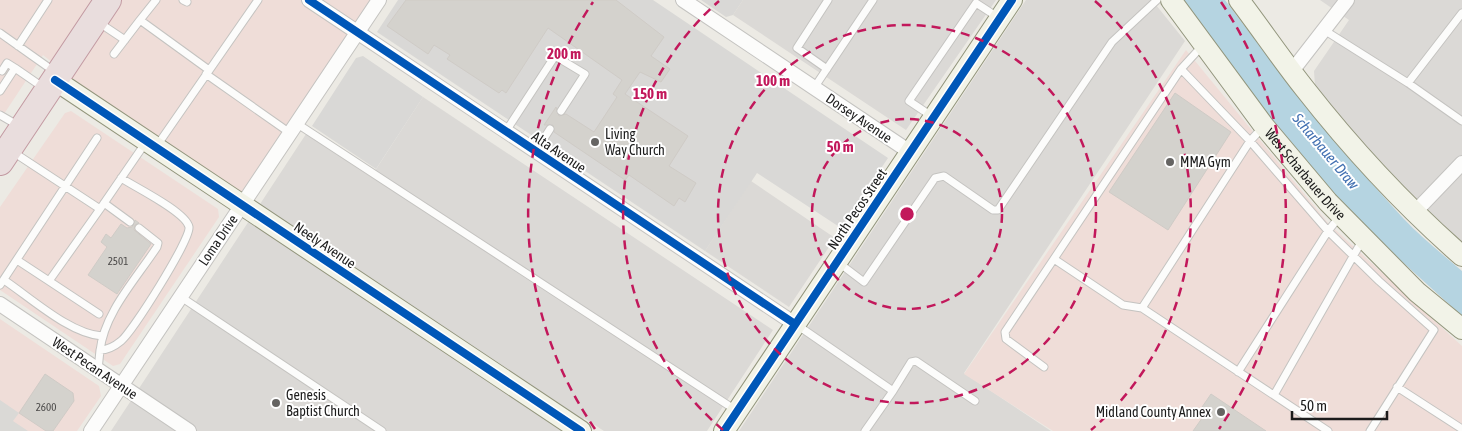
<svg xmlns="http://www.w3.org/2000/svg" width="1462" height="431" font-family="'Asap Condensed',sans-serif">
  <style>
    .residential { fill: #dbd9d6 }
    .commercial { fill: #efddd8 }
    .religious { fill: #d9d8d6 }
    .parking { fill: #dad9d6 }
    .water { fill: #b5d4e1 }
    .building { fill: #d4d2cd; stroke: #cfcbc6 }
    .lines { fill: none; stroke-linecap: round; stroke-linejoin: round }
    .lane-casing { stroke: #c4c3c0; stroke-width: 9 }
    .street-casing { stroke: #c4c3c0; stroke-width: 16 }
    .secondary-casing { stroke: #92957c; stroke-width: 22 }
    .highway-casing { stroke: #c39aa2; stroke-width: 28 }
    .lane { stroke: #fcfcfb; stroke-width: 7 }
    .street { stroke: #fcfcfb; stroke-width: 14 }
    .secondary { stroke: #f2f3e8; stroke-width: 20 }
    .highway { stroke: #e9dddd; stroke-width: 26 }
    .cycleway-casing { stroke: #fff; stroke-width: 11 }
    .cycleway { stroke: #0057b8; stroke-width: 8 }
    .ring { fill: none; stroke: #c2185b; stroke-width: 2.5; stroke-dasharray: 9 6 }
    .poi-dot { fill: #656462; stroke: #fff; stroke-width: 2 }
    .labels { text-anchor: middle; dominant-baseline: central; stroke-width: 4; stroke-linejoin: round; paint-order: stroke }
    .number-label { font-size: 11px; fill: #4b4a49 }
    .street-label { font-size: 14px; fill: #1c1c1c; stroke: #fff }
    .poi-label { font-size: 14px; fill: #1c1c1c; stroke: #fff; text-anchor: start }
    .water-label { font-size: 15px; font-style: italic; fill: #4371b2; stroke: #fff }
    .centre { fill: #c2185b; stroke: #fff; stroke-width: 2.5 }
    .ring-label { font-size: 15px; text-anchor: middle; font-weight: bold; fill: #c2185b; stroke: #fff; stroke-width: 4; stroke-linejoin: round; paint-order: stroke }
  </style>
  <rect width="100%" height="100%" fill="#eceae4"/>
  <path class="residential" d="M743,0H996L906,130L733,15Z
    M1026,0H1152L1185,41L964,373L1051,431H739Z
    M1320,0H1462V243L1402,185L1353,132L1315,86L1314,71L1349,20Z
    M423,97L773,330L707,431H604L584,418L575,431H111L306,134L371,177Z
    M751,181L835,238L789,307L705,251Z"/>
  <path class="commercial" d="M0,0H378L242,205L156,147L43,55L0,120Z
    M1186,50L1328,223L1462,346V431H1053L964,374Z
    M71,111L218,209L219,217L120,364L113,366L0,290V207L65,113Z
    M0,319L99,386L101,396L77,431H0Z"/>
  <path class="religious" d="M398,0H653L888,158L841,228L757,173L705,251L377,32Z
    M701,0H743L733,15L726,17Z
    M363,56L423,97L376,169L312,126L356,58Z"/>
  <path class="parking" d="M0,400L19,413L13,421L28,431H0Z"/>
  <path class="water" d="M1180,0H1225C1281,75 1339,149 1403,218C1421,237 1442,254 1462,271V316L1365,228L1305,162L1273,124Z"/>
  <path class="building" d="M406,0H616L664,37L651,56L670,69L661,82L640,72L625,94L688,136L669,166L696,183L685,202L679,198L674,206L629,175L625,180L554,132L553,125H544L556,107L559,116L566,114L594,132L617,97L613,94L622,80L548,28L506,93L502,90L499,93L447,59L450,55L434,45L428,54L387,26Z
    M1175,93L1231,132L1168,230L1109,192Z
    M135,220L139,223L135,225L134,230L151,244L117,294L88,275L107,247L101,242L106,234L111,238L121,224L127,228L132,227Z
    M45,374L73,393L74,401L53,431H46L19,413Z
    M1211,394L1266,431H1193L1205,414L1200,410Z"/>
  <g class="lines">
    <g class="lane-casing">
      <path id="lane" d="M156,0L140,20L209,70
        M183,0L187,2
        M98,22L125,40
        M1324,30L1408,83L1462,121
        M0,33L55,72
        M18,46L48,0
        M114,54L140,20
        M827,69L797,48L828,0
        M1181,69L1203,45
        M2,71L7,63L15,68
        M206,74L290,133
        M1408,83L1462,13
        M814,88L873,0
        M0,91L15,68L44,88
        M0,115L19,126
        M933,117L909,101L976,3L999,18
        M296,123L737,411
        M1263,127L1250,141L1142,308L1328,431
        M506,131L555,56L585,74L561,111
        M156,147L258,0
        M536,151L550,129
        M13,152L100,209L49,281L17,260
        M104,203L130,222
        M100,209L146,142
        M1054,259L1123,305L1142,308
        M839,263L864,282L935,178L944,176L993,210H998L1112,42L1157,0
        M4,280C31,298 70,334 102,336
        M49,281L99,314
        M0,285L97,138
        M181,297L382,431
        M797,325L893,391L865,431
        M100,351C104,313 136,279 157,247L158,243L139,228
        M1044,367L1006,339L1005,332L1181,69L1250,141L1328,231L1379,281L1434,330L1370,431
        M98,370L100,350C108,350 115,346 121,341C133,331 191,239 189,227C186,212 135,187 121,178
        M1238,372L1328,231L1340,216
        M1397,387L1462,429
        M893,391L911,362L916,361L975,401
        M1274,395L1363,239"/>
    </g>
    <g class="street-casing">
      <path id="street" d="M309,0L795,324
        M683,0L910,152
        M1292,71L1347,0
        M1415,212L1462,163
        M0,304L189,431
        M91,431L379,0"/>
    </g>
    <g class="secondary-casing">
      <g id="secondary">
        <path id="s1" d="M1171,0L1264,126L1328,202L1417,292L1462,329"/>
        <path d="M1239,0C1261,29 1282,60 1305,89C1352,149 1405,206 1462,256"/>
        <path d="M55,80L581,431"/>
        <path d="M724,431L1012,0"/>
      </g>
    </g>
    <g class="highway-casing">
      <path id="highway" d="M0,162L108,0"/>
    </g>
    <use href="#lane" class="lane"/>
    <use href="#street" class="street"/>
    <use href="#secondary" class="secondary"/>
    <use href="#highway" class="highway"/>
    <g class="cycleway-casing">
      <path id="cycleway" d="M309,0L795,324
        M55,80L581,431
        M724,431L1012,0"/>
    </g>
    <use href="#cycleway" class="cycleway"/>
  </g>
  <g class="ring">
    <circle cx="907" cy="214" r="95"/>
    <circle cx="907" cy="214" r="189"/>
    <path d="M723 430A284 284 0 0 1 719 1M1095 1A284 284 0 0 1 1091 430"/>
    <path d="M595 429A379 379 0 0 1 593 2M1221 2A379 379 0 0 1 1219 429"/>
  </g>
  <g class="poi-dot">
    <circle cx="595" cy="142" r="5"/>
    <circle cx="1170" cy="162" r="5"/>
    <circle cx="276" cy="403" r="5"/>
    <circle cx="1221" cy="412" r="5"/>
  </g>
  <g class="labels">
    <g class="number-label">
      <text x="118" y="261">2501</text>
      <text x="46" y="407">2600</text>
    </g>
    <g class="street-label">
      <text transform="translate(859 118) rotate(34)">Dorsey Avenue</text>
      <text transform="translate(559 152) rotate(34)">Alta Avenue</text>
      <text stroke="none"><textPath href="#s1" startOffset="220">West Scharbauer Drive</textPath></text>
      <text transform="translate(857 209) rotate(-56)">North Pecos Street</text>
      <text transform="translate(218 240) rotate(-56)">Loma Drive</text>
      <text transform="translate(325 245) rotate(34)">Neely Avenue</text>
      <text transform="translate(95 368) rotate(34)">West Pecan Avenue</text>
    </g>
    <g class="poi-label">
      <text x="605" y="134">Living<tspan x="605" dy="16">Way Church</tspan></text>
      <text x="1180" y="162">MMA Gym</text>
      <text x="286" y="395">Genesis<tspan x="286" dy="16">Baptist Church</tspan></text>
      <text x="1211" y="412" text-anchor="end">Midland County Annex</text>
    </g>
    <g class="water-label">
      <text transform="translate(1326 151) rotate(50)">Scharbauer Draw</text>
    </g>
  </g>
  <circle cx="907" cy="214" r="8" class="centre"/>
  <g class="ring-label">
    <text x="564" y="59">200 m</text>
    <text x="773" y="86">100 m</text>
    <text x="650" y="99">150 m</text>
    <text x="840" y="152">50 m</text>
  </g>
  <path d="M1292 411v8h95v-8" fill="none" stroke="#1c1c1c" stroke-width="2.5"/>
  <text x="1300" y="411" font-size="15" fill="#1c1c1c" stroke="#ffffff" stroke-width="4" paint-order="stroke">50 m</text>
</svg>
